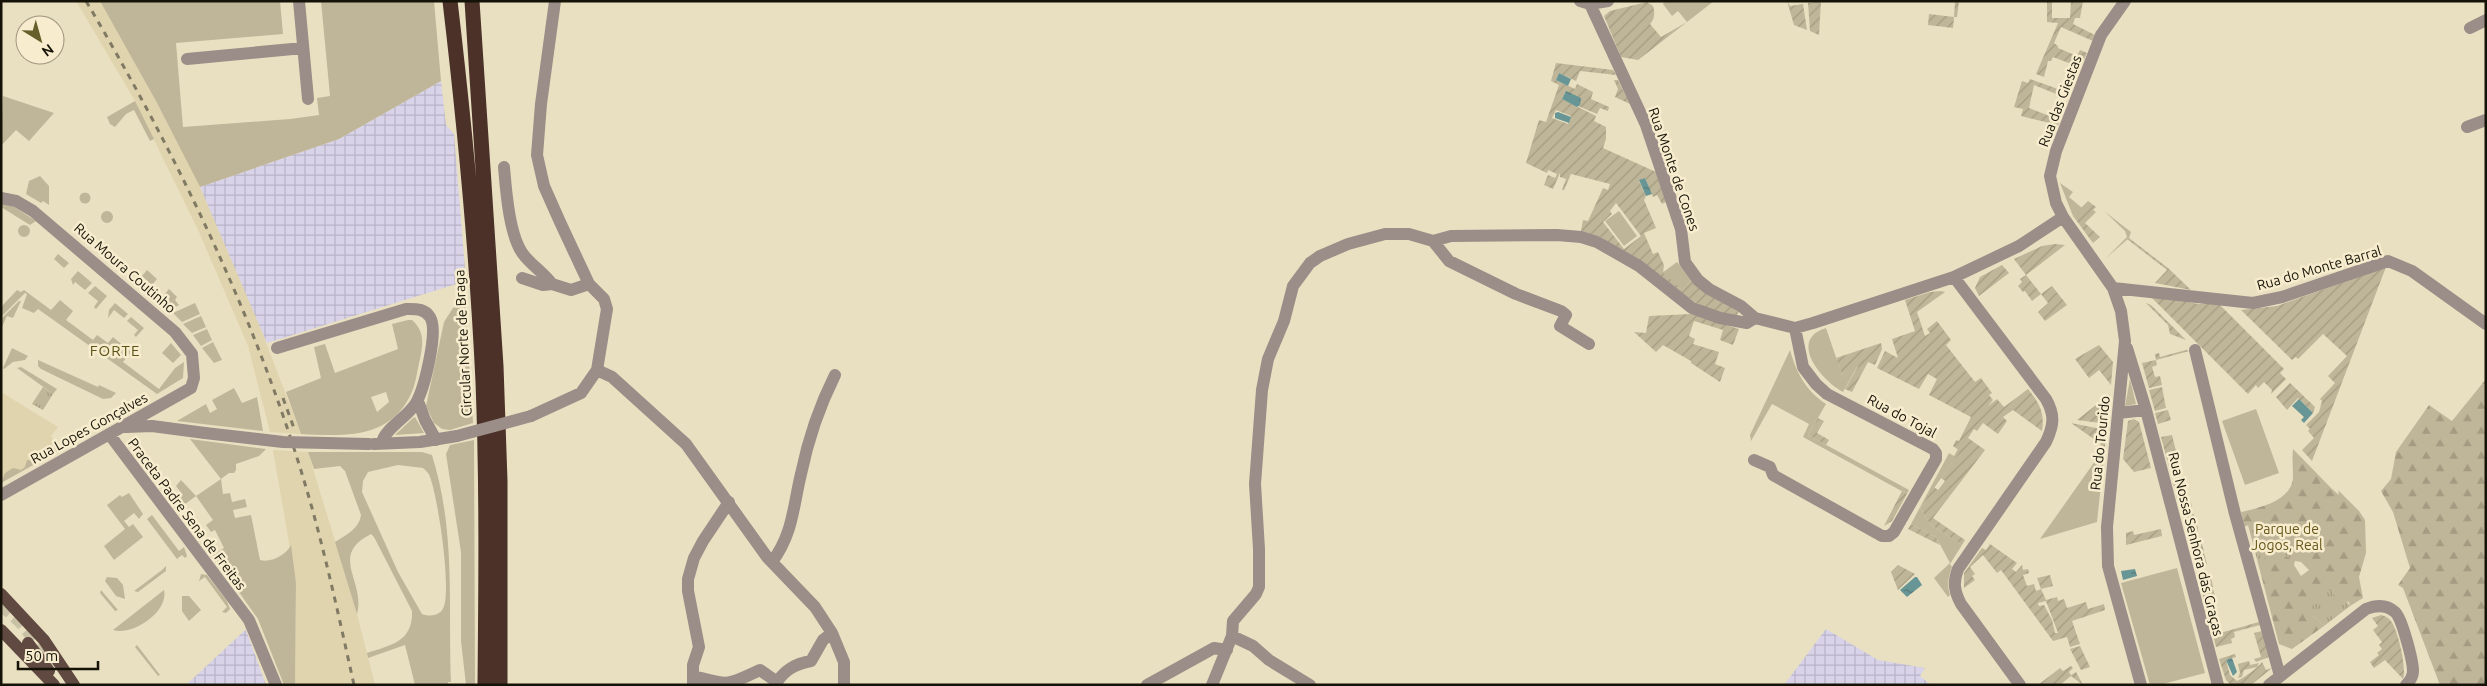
<svg xmlns="http://www.w3.org/2000/svg" width="2487" height="686" font-family="Ubuntu,sans-serif">
  <style>
    .built { fill: #e0d4ae }
    .industrial { fill: url(#industrial-grid) }
    .grass { fill: #bfb699; fill-rule: evenodd }
    .forest { fill: url(#forest-firs); fill-rule: evenodd }
    .park { fill: url(#park-tufts) }
    .garden { fill: url(#garden-furrows); fill-rule: evenodd }
    .water { fill: url(#water-ripples) }
    .lines { fill: none; stroke-linecap: round; stroke-linejoin: round }
    .major-tunnel { stroke: #c9c1a5; stroke-width: 12; stroke-dasharray: 12 6; stroke-linecap: butt }
    .minor { stroke: #9b8d87; stroke-width: 12 }
    .major { stroke: #604940; stroke-width: 12 }
    .highway { stroke: #4b3128; stroke-width: 15 }
    .rail { stroke: #807a64; stroke-width: 3; stroke-dasharray: 6 6; stroke-linecap: butt }
    .minor-bridge { stroke: #9b8d87; stroke-width: 12 }
    .labels { text-anchor: middle; dominant-baseline: central; stroke-width: 5; stroke-linejoin: round; paint-order: stroke }
    .street-label { font-size: 14px; fill: #151207; stroke: #f7edce }
    .park-label { font-size: 14px; fill: #67561a; stroke: #f7edce }
    .neighbourhood-label { font-size: 15px; letter-spacing: 1px; fill: #5c5316; stroke: #f7edce }
  </style>
  <defs>
    <pattern id="industrial-grid" width="8" height="8" patternUnits="userSpaceOnUse" patternTransform="scale(1.25)"><rect width="8" height="8" fill="#d8d3e8"/><path d="M0 4h8M4 0v8" fill="none" stroke="#b8b4c6"/></pattern>
    <pattern id="forest-firs" width="22" height="20" patternUnits="userSpaceOnUse" patternTransform="scale(1.25)"><rect width="22" height="20" fill="#bfb699"/><path d="M5 1l3.5 6h-7zM16 11l3.5 6h-7z" fill="#a39b82"/></pattern>
    <pattern id="park-tufts" width="24" height="20" patternUnits="userSpaceOnUse" patternTransform="scale(1.25)"><rect width="24" height="20" fill="#bfb699"/><path d="M3 7l-1-3M5 7V3M7 7l1-3M15 17l-1-3M17 17v-4M19 17l1-3" fill="none" stroke="#a39b82"/></pattern>
    <pattern id="garden-furrows" width="10" height="10" patternUnits="userSpaceOnUse" patternTransform="scale(1.25)"><rect width="10" height="10" fill="#bfb699"/><path d="M-1 1l2-2M0 10L10 0M9 11l2-2" fill="none" stroke="#a39b82"/></pattern>
    <pattern id="water-ripples" width="26" height="14" patternUnits="userSpaceOnUse" patternTransform="scale(1.25)"><rect width="26" height="14" fill="#689696"/><path d="M2 4q2-2 4 0t4 0M15 11q2-2 4 0t4 0" fill="none" stroke="#547978"/></pattern>
  </defs>
  <rect width="100%" height="100%" fill="#e9e0c1"/>
  <path class="built" d="M76,1H100L157,103L200,187L246,290L301,434L270,432L248,346L199,232L135,101Z
    M1,392L58,427L51,436L60,450L1,483Z
    M273,450L308,452L357,614L375,685H295L296,583Z"/>
  <path class="industrial" d="M441,81L446,125L454,134L466,281L267,343L200,187L339,139Z
    M1826,629L1878,660L1925,668L1920,676L1931,685H1784Z
    M246,630L266,685H186L243,632Z"/>
  <path class="grass" d="M100,1H280L283,34L176,43L183,127L290,119L319,115L317,98L330,96L321,1H434L441,81L339,139L200,187L157,103Z
    M1664,1H1714L1687,22L1678,11L1672,16L1663,4Z
    M3,96L54,113L29,141L16,130L1,146Z
    M135,101L154,139L150,141L134,110L126,114L115,127L110,124L107,117Z
    M40,176L49,186V205L43,201L41,203L26,194L29,181Z
    M2060,183L2073,192L2069,197L2082,208L2073,216Z
    M79.5 198a5.5 5.5 0 1 1 11 0a5.5 5.5 0 1 1-11 0Z
    M1,203L14,207L36,221L30,225L1,207Z
    M1619,211L1637,236L1624,246L1605,221Z
    M2104,211L2131,232L2129,238L2105,259L2127,237L2125,231Z
    M101 217a6 6 0 1 1 12 0a6 6 0 1 1-12 0Z
    M18 231a6 6 0 1 1 12 0a6 6 0 1 1-12 0Z
    M58,254L69,263L64,268L54,259Z
    M1677,262L1692,279L1683,290L1662,273Z
    M147,270L157,279L152,285L142,276Z
    M78,271L92,283L85,290L75,282L73,285L71,279Z
    M95,286L107,296L96,309L94,307L98,301L88,293Z
    M169,289L177,297L175,300L179,305L169,311V298L164,295Z
    M17,290L21,292L24,290L51,310L60,300L73,311L66,320L93,340L97,335L108,343L113,337L131,352L123,362L159,389L175,368L184,362L183,378L157,394L38,309L34,313L22,308L27,294L25,293L1,317V307Z
    M465,300L473,423L450,430L442,429L434,423L426,406L444,322L453,308Z
    M19,301H21L13,318L7,316L1,329V319Z
    M115,303L128,314L124,318L114,310L108,318L109,310Z
    M195,303L200,314L182,322L173,313Z
    M201,316L206,327L192,333L183,324Z
    M131,317L144,328L136,337L134,335L138,330L127,321Z
    M408,320H412C425,331 423,345 420,359C417,371 416,385 410,396C388,440 342,436 301,434L286,392L321,378L314,347L325,344L335,373L398,349L392,324ZM386,392L389,402L377,412L371,397Z
    M1826,328L1842,375L1858,365L1843,392C1822,381 1787,340 1826,328Z
    M207,329L212,340L201,346L193,335Z
    M213,342L222,360L214,363L202,348Z
    M171,343L181,355L173,363L162,353Z
    M12,348L28,356L25,360L13,362L4,369L3,368Z
    M1790,350C1796,372 1806,391 1826,404L1808,435L1909,490L1907,494L1803,437L1809,424L1772,404L1751,441L1750,435Z
    M38,360L98,387L99,385L116,393L111,398L103,399L41,369L38,366Z
    M21,367L57,389L53,394L17,368Z
    M2130,379L2136,404L2125,406Z
    M234,388L242,403L257,397L263,431L177,421L206,404L210,413L217,409L212,400Z
    M2256,409L2279,473L2245,485L2222,421Z
    M415,417L424,433L395,435L413,418Z
    M190,439L266,449L259,456L236,464V470L234,473H229L221,479L223,494L230,493L232,502L245,499L247,507L233,510L235,518L251,515L260,560C271,563 286,555 291,545L296,583L295,685H284L258,619L213,555L224,548L215,530L211,532L206,525L213,520L196,496L177,510L164,494L168,492L174,500L182,494L176,486L181,480L196,496L221,479Z
    M474,440L475,685H466L461,641V552L446,454L450,445Z
    M56,447L60,450L1,483L5,473L13,468L21,470L25,467L27,460L37,461Z
    M2105,447L2097,522L2040,539Z
    M1958,449L1961,450L1920,508L1930,524L1962,545L1950,564L1952,567C1948,577 1947,585 1950,595L1948,597L1934,578L1950,563L1936,537L1911,524L1949,453L1954,456Z
    M308,452H422L432,455C456,532 448,604 451,682H448V685H415L405,645L368,658L367,653C391,645 413,642 412,611L374,537L371,534C328,556 366,581 357,614L335,542C346,535 359,529 361,515L345,471L340,466L314,469ZM398,465L423,468C426,471 429,473 430,477C438,498 451,586 444,606C441,616 430,617 422,614L398,572L362,492L363,481L368,472Z
    M129,493L143,514L139,519L134,513L124,521L129,527L133,524L143,537L114,560L104,546L125,529L107,505L120,495L122,497Z
    M152,515L179,551L184,547L187,556L185,558L182,555L177,559L147,519Z
    M166,566V571L138,592L134,591L162,570Z
    M2177,568L2205,673L2159,685H2150L2121,583Z
    M201,574L207,575L227,601L230,609L226,613L222,612L227,607L205,577L199,581Z
    M107,577L117,578L123,585L125,599L116,596L105,581Z
    M101,590L118,610L115,611L100,593Z
    M164,590C169,612 132,636 113,630Z
    M182,596H189L201,610L189,621L182,611Z
    M137,645L160,675L158,676L135,647Z"/>
  <path class="forest" d="M2486,379V685H2440L2403,588L2398,585L2410,568L2393,512L2381,491L2391,479L2396,452L2429,405L2452,421Z
    M2293,449L2332,489L2339,495L2338,490L2359,511L2365,520L2366,553L2359,577L2363,598L2350,606L2349,602L2333,599L2324,593L2314,595L2317,615L2313,616L2324,626L2292,649L2279,644L2258,563L2262,562L2267,551C2279,548 2283,554 2292,560L2267,528L2260,529L2255,522L2244,527L2241,512C2259,508 2292,501 2293,477C2293,467 2292,459 2293,449ZM2295,561L2301,562L2309,570L2301,576L2294,565Z"/>
  <path class="park" d="M43,387L53,394L43,410L32,404Z
    M2288,521L2303,527L2305,531L2303,552L2292,561C2284,554 2279,548 2268,551L2262,563H2258L2248,525L2255,522L2260,529L2267,528L2270,524Z
    M2328,590L2334,592L2333,599H2345L2350,606L2324,626L2313,616L2317,614L2312,610L2314,595Z"/>
  <path class="garden" d="M1787,1L1790,6L1803,4L1807,30L1794,25Z
    M1821,1L1819,35L1810,31L1808,3Z
    M1955,1H1959L1957,17H1954L1953,28L1928,25L1929,14L1954,17Z
    M2047,1H2052V18H2070L2071,1H2083L2080,18H2075L2073,24L2095,35L2093,41L2061,27L2054,43L2058,46V48L2077,56L2080,50L2087,53L2082,64L2075,61L2074,65L2053,57L2051,61H2048L2044,77L2036,74L2058,23L2047,22Z
    M1647,2L1653,6C1655,13 1655,18 1650,24L1661,37L1687,22L1638,60L1621,57L1604,16L1610,11Z
    M1556,63L1613,70L1616,75L1580,71L1576,81L1559,73L1556,80L1575,89L1577,84L1593,92L1591,99L1609,107L1608,111L1600,108L1597,114L1578,106L1580,100L1566,91L1562,99L1596,116L1594,121L1606,127V139L1603,148L1656,172L1666,202L1662,204L1657,195L1653,197L1645,178L1639,181L1646,196L1644,200L1656,228L1644,233L1653,254L1658,252L1664,265L1663,273L1683,290L1692,279L1740,309L1737,315L1721,314L1696,303L1601,237L1581,231L1583,220L1588,221L1603,188L1608,190L1610,184L1571,174L1564,190H1562L1566,179L1560,177V173L1553,189L1544,185L1548,175L1555,178L1557,174L1548,170L1547,173L1526,163L1539,120L1546,122L1559,85L1551,81ZM1556,110L1571,116L1568,124L1552,118ZM1616,203L1641,236L1624,249L1603,222L1612,214L1610,211Z
    M2030,79L2058,89L2056,94L2034,85L2029,108L2060,120L2058,125L2021,116L2023,109L2014,107L2022,81L2028,83Z
    M1614,80H1618L1630,104L1615,97L1618,89Z
    M2088,201L2096,207L2093,210L2096,212L2085,223L2100,237L2093,243L2073,216Z
    M2129,238L2168,268L2191,290L2155,283L2167,270L2127,239Z
    M2055,244L2065,245L2026,275L2041,294L2052,286L2067,305L2045,321L2038,312L2048,303L2041,294L2032,301L2025,291L2023,292L2018,286L2022,282L2020,279L2026,275L2014,259L2042,246Z
    M2002,265L2009,273L1979,296L1975,288L1980,277Z
    M2386,267L2312,461L2302,450L2314,438L2308,431L2310,429L2306,425L2319,412L2322,401L2320,399L2335,383L2328,376L2347,356L2323,334L2298,359L2296,357L2292,360L2241,310L2277,306Z
    M1941,291L1945,292L1917,312L1925,336L1930,333L1927,329L1937,321L1951,340L1946,345L1975,382L1981,378L1992,393L1989,395L1993,400L1988,406L1997,399L2004,407L2028,389C2039,403 2045,412 2042,431L2013,410L2003,417L2007,421L1998,434L1983,423L1977,431L1974,429L1968,438L1985,450L1933,518L1965,540L1962,545L1930,524L1920,508L1934,487L1938,490L1945,481L1941,478L1960,451L1953,446L1956,440L1959,441L1971,417L1929,395L1937,379L1928,374L1919,389L1877,368L1885,351L1898,358L1892,339L1915,331L1905,300L1930,292Z
    M2157,295L2198,304H2219L2284,369L2280,373L2286,379L2271,394L2272,390L2264,382L2258,388L2256,385L2248,394L2152,298Z
    M2146,303L2151,305L2186,340L2170,334L2168,325Z
    M1691,314L1739,329L1733,345L1720,340L1723,330L1694,321L1689,336L1695,339L1693,344L1719,352L1715,364L1725,368L1720,382L1691,363V361L1663,345L1656,352L1634,332L1646,333L1649,316Z
    M1881,343L1882,349L1875,365L1868,362L1852,392L1845,389L1858,366L1842,375L1836,358Z
    M2099,345L2113,362L2111,385L2099,370L2089,378L2075,359Z
    M2186,350L2189,351L2156,360L2157,365L2152,367L2155,377L2160,376L2162,385L2149,388L2142,363L2156,360L2155,354L2159,353L2160,357Z
    M2290,383L2315,407L2313,413L2298,398L2287,410L2276,397Z
    M2162,387L2166,408L2155,411L2149,390Z
    M2110,394L2108,424L2077,420Z
    M2168,410L2171,420L2158,424L2155,413Z
    M1818,418L1824,421L1817,433L1829,440L1826,445L1808,435Z
    M2134,419L2139,422L2151,468L2134,472L2123,459L2128,421Z
    M2071,423L2106,430L2105,447L2098,458L2094,455L2101,444Z
    M2172,435L2179,464L2169,467L2161,437Z
    M2173 483a6 6 0 1 1 12 0a6 6 0 1 1-12 0Z
    M2176 494a6 6 0 1 1 12 0a6 6 0 1 1-12 0Z
    M1902,491L1907,494L1892,521L1884,526Z
    M2180 506a6 6 0 1 1 12 0a6 6 0 1 1-12 0Z
    M2183 518a6 6 0 1 1 12 0a6 6 0 1 1-12 0Z
    M2186 529a6 6 0 1 1 12 0a6 6 0 1 1-12 0Z
    M1911,524L1936,537L1940,545L1908,529Z
    M2161,529L2162,536L2126,545V533L2133,531L2134,535Z
    M2200,538L2204,551L2195,553L2194,550H2191L2189,541Z
    M1990,544L2017,563L2012,569L2016,572L2022,565L2023,570L2028,569L2029,573L2023,575L2027,586L2034,584L2036,591L2041,589L2037,578L2050,575L2053,586L2041,589L2046,600L2057,597L2058,601L2064,599L2067,608L2086,602L2088,609L2104,604L2105,610L2072,621L2080,644L2070,647L2067,637L2053,641L2001,570L1997,573L1983,555L1970,567L1975,574L1972,576L1975,580L1964,588V573L1982,548L1986,550ZM2046,601L2058,633H2055L2052,620L2044,605L2039,606L2038,603Z
    M2204,553L2207,564L2198,566L2193,556Z
    M1898,565L1915,574L1898,590L1891,572Z
    M2211,577L2213,587L2204,589L2203,586L2201,587L2199,580Z
    M2213,589L2216,599L2207,601L2204,599L2202,592Z
    M2381,615C2385,616 2388,617 2391,621C2398,630 2407,669 2403,679L2385,660L2374,668L2370,662L2379,655L2377,653L2382,649L2379,645L2382,642L2373,630L2378,626L2372,618Z
    M2259,622L2260,625L2234,632L2235,637L2231,639L2232,643L2216,647L2213,635Z
    M2262,631L2269,657L2256,662L2254,659L2261,657L2254,633Z
    M2080,646L2090,667L2081,670L2070,649Z
    M2235,654L2236,657L2226,660L2230,675L2237,681C2242,679 2259,667 2262,662L2266,670L2272,668L2251,685H2231L2226,680L2219,659Z
    M2249,661L2250,665L2259,663L2257,667L2244,670L2242,677L2238,678L2240,673L2238,664Z
    M2071,666L2073,668L2069,672L2071,675L2076,672L2083,685L2071,676L2060,685H2038L2060,668L2063,671Z"/>
  <path class="water" d="M1559,73L1571,79L1568,86L1556,80Z
    M1566,91L1581,98L1580,105L1577,107L1562,99Z
    M1558,112L1571,117L1569,123L1555,118V113Z
    M1645,178L1652,194L1646,196L1639,180Z
    M2299,399L2313,413L2304,423L2301,420L2304,417L2292,406Z
    M2135,569L2137,576L2123,580L2121,571Z
    M1915,577H1917L1922,585L1907,597L1900,590Z
    M2232,658L2237,672L2233,676L2226,660Z"/>
  <g class="lines">
    <path class="major-tunnel" d="M1,605L20,622L55,665"/>
    <path class="minor" d="M299,1L308,99
      M1580,1L1590,4L1608,1
      M2125,1L2101,35L2056,151L2050,176L2056,203L2063,217L2113,288L2121,311L2125,341L2107,527L2108,566L2141,685
      M1590,4L1646,125L1681,229L1685,262L1698,280L1709,289L1741,306L1755,318L1795,328L1813,323L1954,277L2019,246L2063,217
      M2470,28L2486,20
      M187,59L303,48
      M2467,127L2486,120
      M504,167C506,190 509,235 523,254C531,265 543,272 552,284
      M1,198L16,201L33,211L175,332L192,354L194,378L191,388L1,495
      M1433,241L1449,261L1516,294L1561,311L1566,315L1560,326L1589,344
      M1954,277L2046,399C2055,415 2054,425 2046,442L1958,569C1953,582 1954,591 1961,604L2020,685
      M522,278L543,285L552,284L571,290L589,284
      M2113,288L2253,303L2282,297L2388,261L2412,271L2486,324
      M277,348L406,309C415,309 424,308 430,317C439,331 424,389 416,403C408,417 383,430 382,443
      M2127,348L2146,410L2218,685
      M2195,350L2235,514L2280,676
      M597,370L612,377L686,444L767,557L815,607L832,633L844,662V685
      M418,401L425,420L436,440
      M2118,413L2146,410
      M531,416L581,393L597,370L607,309L604,299L589,284L560,222L544,186L537,155L541,104L555,1
      M126,427L152,426L205,433
      M109,434L249,620L276,685
      M374,444L420,442L457,436
      M1754,460L1770,467L1773,475L1882,536H1889L1894,532L1936,459V453L1933,449L1827,394L1816,384L1803,367L1795,328
      M772,562C793,534 793,507 801,474C808,440 819,407 835,375
      M1232,636L1253,646L1269,660L1310,685
      M693,676C731,686 725,686 760,670L777,682
      M693,685V665L699,647L688,591V579L694,558L703,541L729,502
      M775,685C784,670 795,664 811,661L823,640L832,633
      M1147,685L1214,648L1227,650
      M1212,685L1232,636L1233,621L1256,594L1259,587V549L1255,484L1262,390L1268,359L1284,321L1293,286L1310,263L1320,256L1348,244L1385,234H1409L1433,241L1451,236L1557,235L1581,237L1597,242L1639,266L1692,308L1720,318L1747,323L1755,318
      M2269,685L2366,609C2376,605 2386,604 2395,612C2402,618 2413,661 2413,671C2413,676 2410,681 2406,685"/>
    <path class="major" d="M1,594L44,640L74,685
      M1,630L54,685
      M28,643L49,671"/>
    <path class="highway" d="M450,1C465,128 477,255 483,382C487,483 486,584 485,685
      M472,1L496,366L500,481V685"/>
    <path class="rail" d="M86,1C180,160 262,330 312,508C328,566 341,626 354,685
      M283,398L295,431"/>
    <path class="minor-bridge" d="M205,433L283,442L369,444
      M457,436L531,416"/>
  </g>
  <g class="labels">
    <g class="street-label">
      <text transform="translate(2060 101) rotate(-69)">Rua das Giestas</text>
      <text transform="translate(1674 169) rotate(71)">Rua Monte de Cones</text>
      <text transform="translate(125 268) rotate(41)">Rua Moura Coutinho</text>
      <text transform="translate(2319 268) rotate(-16)">Rua do Monte Barral</text>
      <text transform="translate(463 343) rotate(-93)">Circular Norte de Braga</text>
      <text transform="translate(1902 416) rotate(28)">Rua do Tojal</text>
      <text transform="translate(89 428) rotate(-29)">Rua Lopes Gonçalves</text>
      <text transform="translate(2100 443) rotate(-84)">Rua do Tourido</text>
      <text transform="translate(187 514) rotate(53)">Praceta Padre Sena de Freitas</text>
      <text transform="translate(2196 544) rotate(76)">Rua Nossa Senhora das Graças</text>
    </g>
    <g class="park-label">
      <text x="2287" y="529">Parque de<tspan x="2287" dy="16">Jogos, Real</tspan></text>
    </g>
    <g class="neighbourhood-label">
      <text x="115" y="350">FORTE</text>
    </g>
  </g>
  <rect width="2487" height="686" fill="none" stroke="#151207" stroke-width="5"/>
  <g transform="translate(40 40) rotate(143)"><circle r="24" fill="#f7edce" stroke="#9d957e"/>
  <path d="M0-4L9 19L0 12L-9 19Z" fill="#665e2b"/>
  <text y="-8" font-size="14" font-weight="bold" text-anchor="middle" fill="#151207">N</text>
  </g>
  <path d="M18 661v8h80v-8" fill="none" stroke="#151207" stroke-width="2.5"/>
  <text x="25" y="661" font-size="15" fill="#151207" stroke="#f7edce" stroke-width="4" paint-order="stroke">50 m</text>
</svg>
